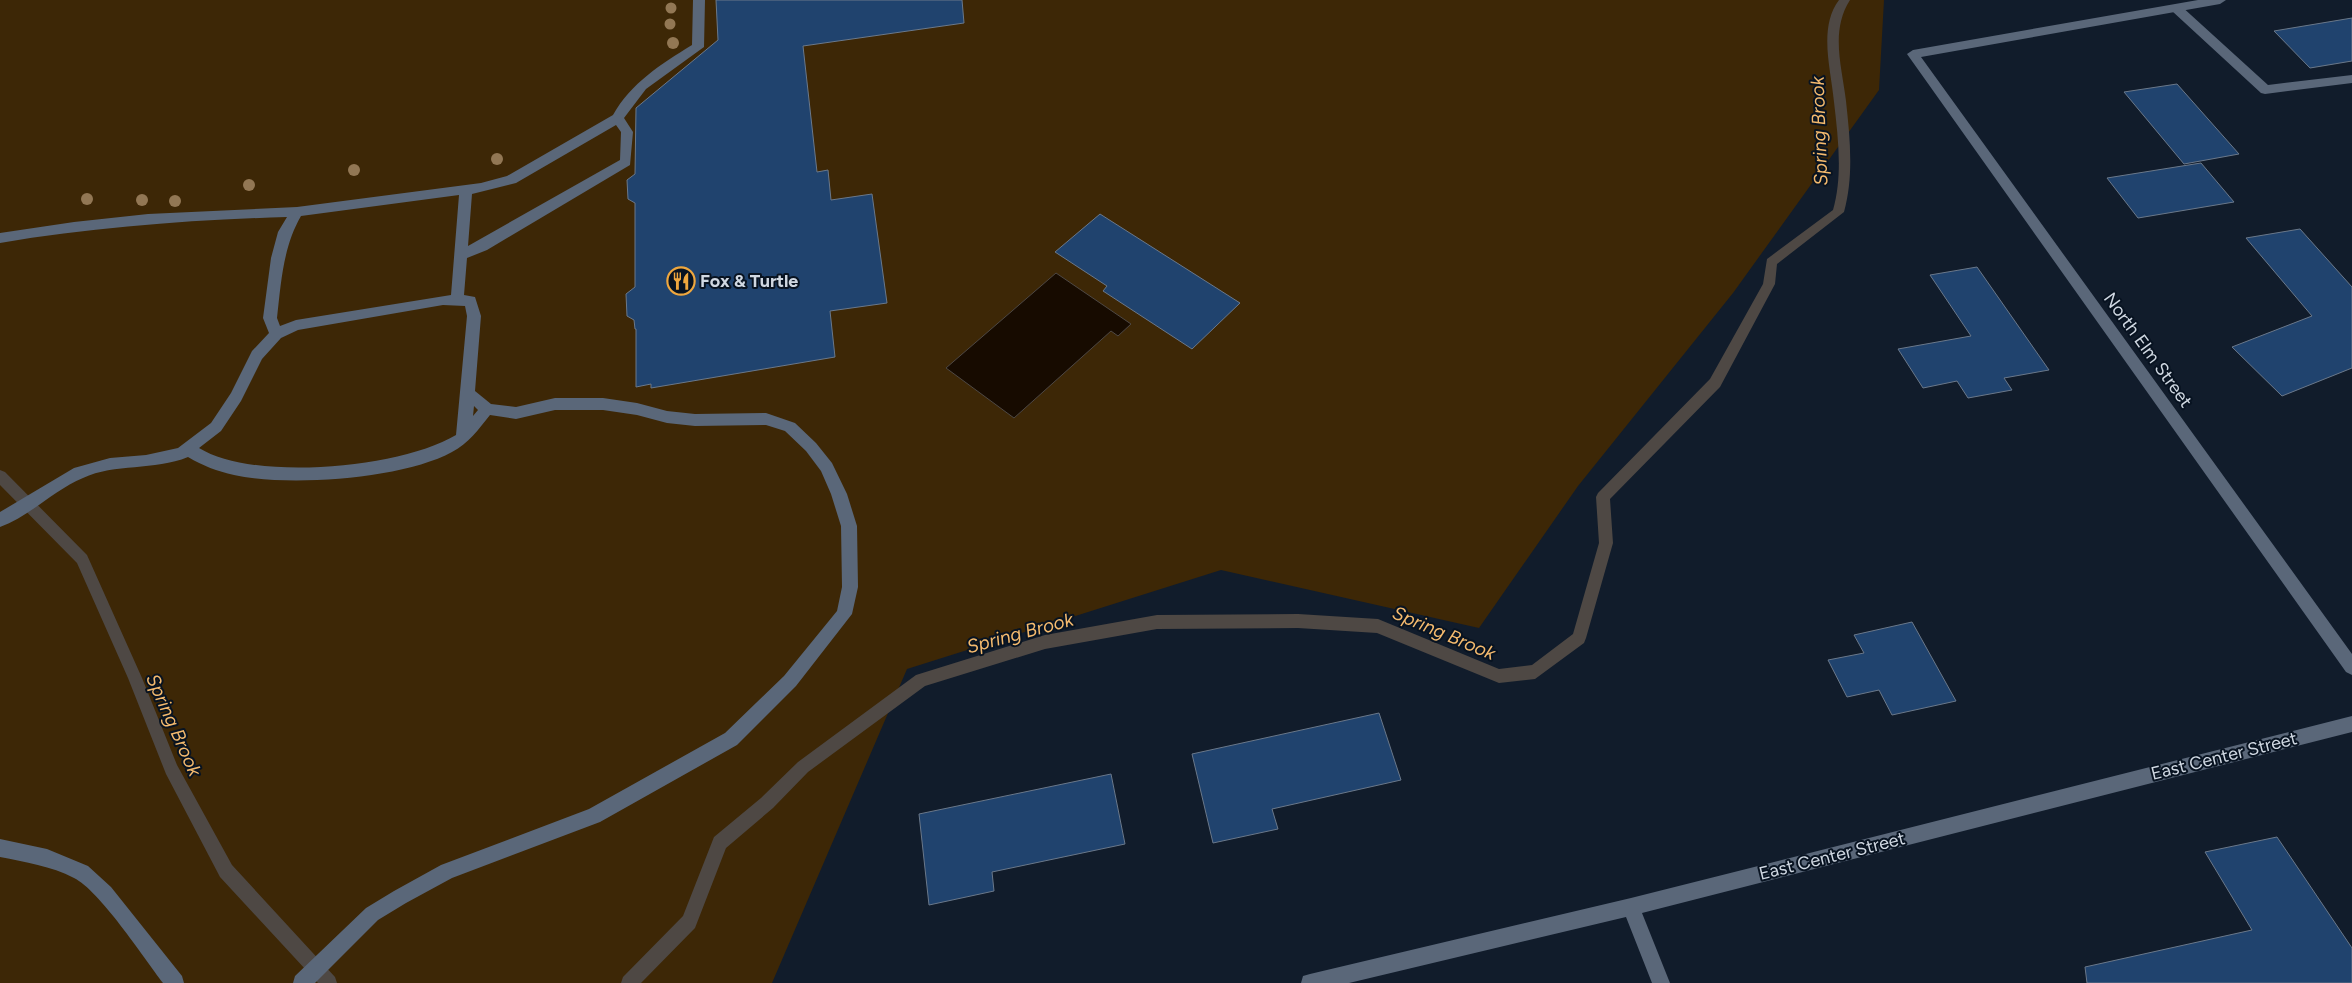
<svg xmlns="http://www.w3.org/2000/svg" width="2352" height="983" font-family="Figtree,sans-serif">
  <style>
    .green { fill: #3d2706 }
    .water { fill: #170b00; stroke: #4e4844 }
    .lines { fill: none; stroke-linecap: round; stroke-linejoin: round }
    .stream { fill: #4e4844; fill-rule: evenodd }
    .building { fill: #20436e; stroke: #6a788a }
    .service { fill: #5a6779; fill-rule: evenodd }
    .minor { fill: #5a6779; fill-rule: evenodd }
    .tree { fill: #927754 }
    .labels { text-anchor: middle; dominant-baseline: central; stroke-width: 4; stroke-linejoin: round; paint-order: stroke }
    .poi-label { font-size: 18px; font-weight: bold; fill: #d0d8e2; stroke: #081321; text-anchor: start }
    .street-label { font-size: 18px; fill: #d0d8e2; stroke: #081321 }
    .water-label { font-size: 19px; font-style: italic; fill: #f4ba6e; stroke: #081321 }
  </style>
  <rect width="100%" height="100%" fill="#111c2b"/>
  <path class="green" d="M0,0H1884L1879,90L1733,293L1578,486L1479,628L1221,570L907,669L772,983H0Z"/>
  <path class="water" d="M1056,273L1131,324L1118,336L1111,331L1014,418L946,368Z"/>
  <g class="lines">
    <path class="stream" d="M1839,0H1850C1830,31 1842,67 1846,101C1850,138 1854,176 1844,212L1777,264L1775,284L1720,387L1610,499L1613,543L1586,638L1584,643L1535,679L1499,683L1377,633L1298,628L1157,629L1045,649L925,686L808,772L773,808L726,848L695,928L641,983H621L623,977L683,916L714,837L761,798L798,762L916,675L1045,635L1157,615L1298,614L1378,619L1499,669L1532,665L1573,634L1599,543L1596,497L1598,493L1710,379L1763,284L1767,259L1833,210C1843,175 1838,137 1834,102C1831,69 1818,28 1839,0Z
      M0,470L5,472L87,555L142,678L177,765L232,865L335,977L337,983H318L220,877L166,774L128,678L77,563L0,485Z"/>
  </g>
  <path class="building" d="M716,0H962L964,23L803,46L817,172L828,170L831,200L872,194L887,303L830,311L835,357L651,388V384L636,387V329H635L634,320L627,316L626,294L635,287V203L628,199L627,180L635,174L636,108L718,40Z
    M2352,18V61L2310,68L2274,31Z
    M2177,84L2239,154L2184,164L2124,92Z
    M2201,163L2234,202L2138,218L2107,178Z
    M1100,214L1240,303L1192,349L1103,291L1107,286L1055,252Z
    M2300,229L2352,287V368L2282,396L2232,347L2312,316L2246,238Z
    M1977,267L2049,370L2004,378L2012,390L1968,398L1957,381L1923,388L1898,349L1971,336L1930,275Z
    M1912,622L1956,701L1892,715L1879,690L1847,697L1828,660L1864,653L1854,635Z
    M1379,713L1401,780L1272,809L1278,829L1213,843L1192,754Z
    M1111,774L1125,844L992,872L994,891L929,905L919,814Z
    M2277,837L2352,948V983H2087L2085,967L2252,930L2205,852Z"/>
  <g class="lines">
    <path class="service" d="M693,0H705L704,47L646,89L624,118L633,132L630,165L487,250L467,258L464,295L475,297L481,316L475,391L491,404L516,407L555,398H603L637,403L667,411L695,414L766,413L795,423L816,443L832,463L847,494L857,526L858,587L852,614L796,686L737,745L600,822L452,878L406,903L378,920L315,983H293L295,976L366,908L394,891L441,865L589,809L725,733L784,676L837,611L842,587L841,526L831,494L821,471L806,451L785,431L766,425L695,426L667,423L637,415L603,410H555L516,419L490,415C478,430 469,443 452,452C403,479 288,487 234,475C217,471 203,466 188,457C154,471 115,463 83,478C54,490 30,516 0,527V512L74,468L110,458L146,455L178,448L211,423L231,393L252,351L269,333L263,318L271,258L278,232L287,217C191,220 95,227 0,243V233L74,222L148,214L297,207L481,183L507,176L613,115C631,83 661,64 692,45ZM616,125L621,132L620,160L468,246L472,194L516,183ZM459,195L451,295L296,320L280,326L277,318C281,283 283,247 301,216ZM443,305L465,306L467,316L456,435C401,468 254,482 199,448L221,431L241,401L262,359L281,338L298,330ZM474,406L478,410L473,416Z
      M2176,4L2180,5L2268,85L2352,75V83L2265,94L2261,93L2172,11L2170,8Z
      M0,839L47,849L88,866L111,887L182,976L184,983H163C144,958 99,890 74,878C51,866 25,862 0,857Z"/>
    <path class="minor" d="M2198,0H2226L2220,4L1921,57L2352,654V675L2346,672L1907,54L1913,50Z
      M2352,716V732L1642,913L1670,983H1652L1626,917L1349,983H1301L1303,976L1310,974L1631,898Z"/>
  </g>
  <g class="tree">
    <circle cx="671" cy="8" r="5.5"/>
    <circle cx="670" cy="24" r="5.5"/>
    <circle cx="673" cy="43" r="6"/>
    <circle cx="497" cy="159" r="6"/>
    <circle cx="354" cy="170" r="6"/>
    <circle cx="249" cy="185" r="6"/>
    <circle cx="87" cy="199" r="6"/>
    <circle cx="142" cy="200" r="6"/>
    <circle cx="175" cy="201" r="6"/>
  </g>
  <defs>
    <g id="restaurant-ring" transform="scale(1.4375)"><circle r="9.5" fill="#081321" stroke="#efa73e" stroke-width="1.5"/><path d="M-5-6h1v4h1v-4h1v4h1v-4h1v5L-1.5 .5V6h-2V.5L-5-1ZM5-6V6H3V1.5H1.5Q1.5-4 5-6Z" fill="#efa73e"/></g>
  </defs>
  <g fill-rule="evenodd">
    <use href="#restaurant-ring" x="681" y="281"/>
  </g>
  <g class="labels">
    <g class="poi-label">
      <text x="700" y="281">Fox &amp; Turtle</text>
    </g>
    <g class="street-label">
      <text transform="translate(2148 350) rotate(54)">North Elm Street</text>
      <text transform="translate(2224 756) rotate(-14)">East Center Street</text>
      <text transform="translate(1832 856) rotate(-14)">East Center Street</text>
    </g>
    <g class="water-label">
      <text transform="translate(1819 131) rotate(-92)">Spring Brook</text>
      <text transform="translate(1020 633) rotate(-15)">Spring Brook</text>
      <text transform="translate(1444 633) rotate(23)">Spring Brook</text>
      <text transform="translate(174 725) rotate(66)">Spring Brook</text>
    </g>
  </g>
</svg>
